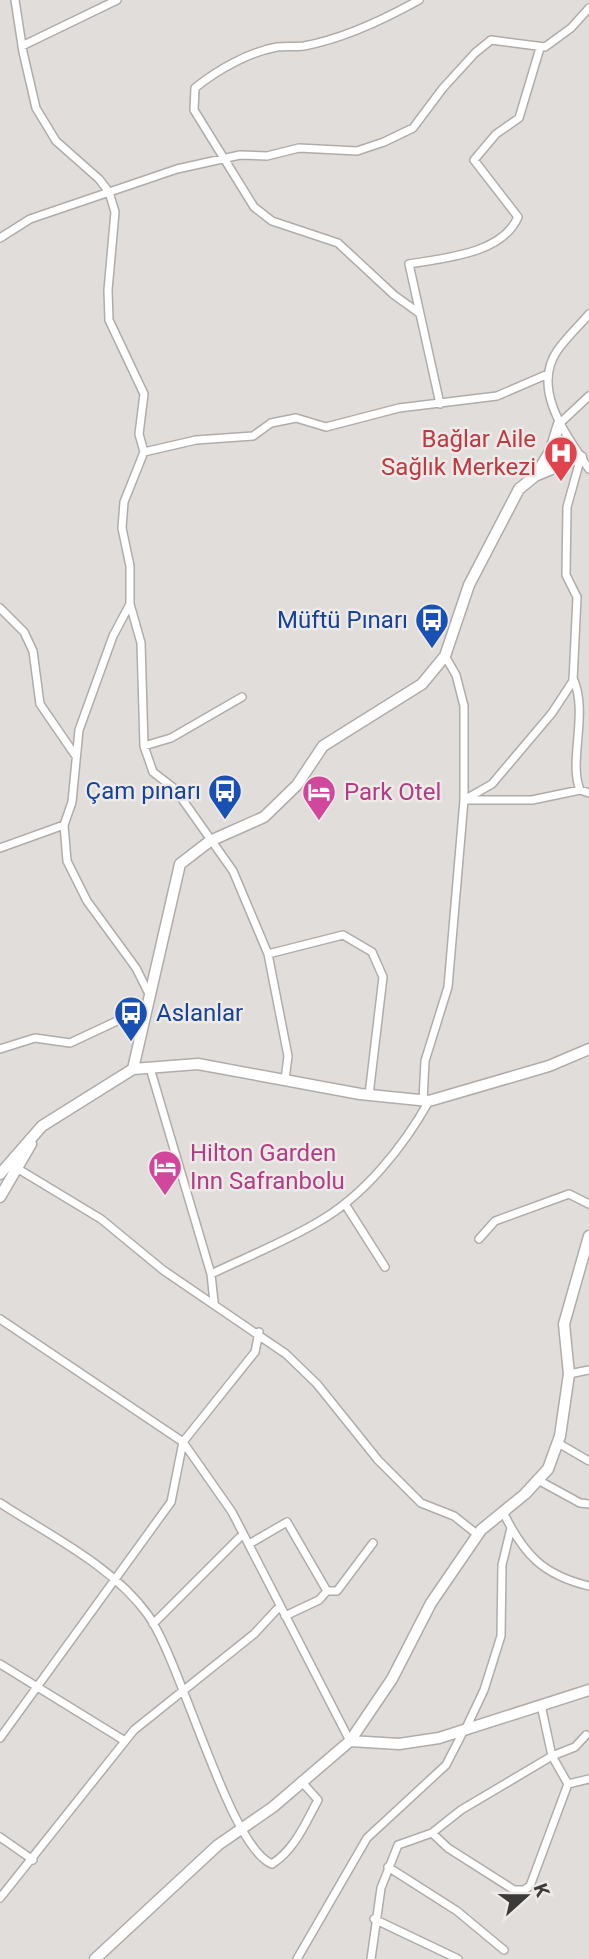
<svg xmlns="http://www.w3.org/2000/svg" width="589" height="1959" font-family="Roboto,sans-serif">
  <style>
    .lines { fill: none; stroke-linecap: round; stroke-linejoin: round }
    .street-casing { stroke: #b0acaa; stroke-width: 10 }
    .secondary-casing { stroke: #b0acaa; stroke-width: 13 }
    .street { stroke: #fff; stroke-width: 7 }
    .secondary { stroke: #fff; stroke-width: 10 }
    .labels { text-anchor: middle; dominant-baseline: central; stroke-width: 5; stroke-linejoin: round; paint-order: stroke }
    .health-label { font-size: 24px; fill: #be3a42; stroke: #eeeae8; text-anchor: end }
    .transit-label { font-size: 24px; fill: #164399; stroke: #eeeae8; text-anchor: end }
    .hotel-label { font-size: 24px; fill: #b23c85; stroke: #eeeae8; text-anchor: start }
  </style>
  <rect width="100%" height="100%" fill="#e1dddb"/>
  <g class="lines">
    <g class="street-casing">
      <path id="street" d="M15,0L23,52L36,108L56,141L99,179L109,192L115,212L108,290L109,320L144,394L139,434L144,452L124,502L122,528L130,566V604L113,636L79,730L72,802L64,825L67,861L87,901L136,968L148,992
        M419,0C385,19 342,39 304,46C295,47 285,46 277,47C249,52 217,70 195,88L194,110L254,207L272,221L338,243L394,295L419,313
        M22,46L117,0
        M0,238L30,219L177,169L240,155L267,156L299,148L357,151L384,142L413,128L443,88L475,53L491,40L545,47L571,28L589,8
        M589,314C579,326 566,338 557,351C531,390 567,436 589,469
        M440,404L409,264C444,258 502,254 518,217L474,160L496,134L519,118L540,48
        M559,424L589,396
        M144,452L196,440L253,436L271,423L296,418L326,427L399,408L497,396L548,374
        M130,604L141,643L144,746L153,772L175,789L233,871L268,954L288,1056L285,1080
        M0,608L24,632L33,651L40,704L75,755
        M573,678C589,713 568,761 580,790
        M144,746L171,738L242,697
        M464,800L492,784L552,713L573,681L577,597L566,575L567,507L581,457
        M465,800H532L580,790L589,793
        M0,848L64,825
        M268,954L343,935L372,952L383,977L369,1095
        M0,1049L35,1038L70,1043L117,1021L144,1014
        M150,1068L211,1274L214,1302
        M423,1100L425,1061L448,987L464,800V706L456,675L445,656
        M15,1167L101,1219L163,1270L286,1354L317,1384L378,1460L421,1503L454,1516L478,1535
        M345,1204L385,1267
        M479,1239L495,1221L569,1194L589,1204
        M211,1274C247,1257 284,1242 318,1222C364,1196 404,1146 429,1101
        M0,1319L183,1442L232,1512L350,1741
        M569,1374L589,1370
        M558,1443L589,1461
        M538,1480L580,1503L589,1504
        M0,1503C49,1535 113,1566 148,1615C182,1663 229,1847 272,1864C295,1849 305,1824 318,1800L301,1781
        M503,1512C524,1555 543,1575 589,1586
        M249,1544L287,1522L327,1591
        M285,1616L319,1600L327,1591H337L373,1543
        M153,1624L243,1534
        M0,1664L125,1741
        M541,1705L552,1756L568,1784
        M467,1726L484,1690L501,1636L502,1565L511,1528
        M0,1738L171,1502L183,1442L255,1352L259,1332
        M568,1784L589,1779
        M432,1833L448,1848L514,1890H524L530,1886L568,1784
        M0,1837L33,1860
        M388,1867L457,1911L504,1950
        M0,1898L134,1730L254,1634L280,1606
        M374,1919L458,1959
        M297,1959L367,1838L446,1765L464,1730
        M371,1959L381,1888L398,1845L432,1833L461,1810L552,1756L575,1747L586,1735"/>
    </g>
    <g class="secondary-casing">
      <path id="secondary" d="M535,476L551,450L559,424
        M133,1069L180,864L210,841L264,817L297,785L323,746L422,684L445,656L469,585L519,489L535,476L581,457
        M0,1174L42,1126L133,1069L198,1064L360,1094L429,1101L549,1066L589,1049
        M0,1197L31,1144
        M350,1741L399,1744L439,1738L589,1690
        M95,1959L218,1845L273,1807L350,1741L392,1679L431,1603L481,1530L525,1494L548,1469L560,1436L569,1374L564,1324L589,1236"/>
    </g>
    <use href="#street" class="street"/>
    <use href="#secondary" class="secondary"/>
  </g>
  <defs>
    <g id="hospital-pin" transform="scale(1.75)"><path d="M0 17L-7.5 6A9.5 9.5 0 1 1 7.5 6Z" fill="#e0444e" stroke="#eeeae8"/><path d="M-5-5h3v3.5h4V-5h3V5h-3V1.5h-4V5h-3Z" fill="#fff"/></g>
    <g id="bus-pin" transform="scale(1.75)"><path d="M0 17L-7.5 6A9.5 9.5 0 1 1 7.5 6Z" fill="#1a4fb4" stroke="#eeeae8"/><path d="M-5-6H5V4H4V6H2V4H-2V6H-4V4H-5ZM-3.5-4V0h7V-4ZM-3.5 1.2v1.5H-2V1.2ZM2 1.2v1.5H3.5V1.2Z" fill="#fff"/></g>
    <g id="hotel-pin" transform="scale(1.75)"><path d="M0 17L-7.5 6A9.5 9.5 0 1 1 7.5 6Z" fill="#d1479c" stroke="#eeeae8"/><path d="M-6-4.5h1.5V1H6V5H4.5V3h-9V5H-6ZM-4 0a1.8 1.8 0 1 1 3.6 0ZM.5 0V-2.5h3Q6-2.5 6 0Z" fill="#fff"/></g>
  </defs>
  <g fill-rule="evenodd">
    <use href="#hospital-pin" x="561" y="453"/>
    <use href="#bus-pin" x="432" y="620"/>
    <use href="#bus-pin" x="225" y="791"/>
    <use href="#hotel-pin" x="319" y="792"/>
    <use href="#bus-pin" x="131" y="1013"/>
    <use href="#hotel-pin" x="165" y="1167"/>
  </g>
  <g class="labels">
    <g class="health-label">
      <text x="536" y="439">Bağlar Aile<tspan x="536" dy="28">Sağlık Merkezi</tspan></text>
    </g>
    <g class="transit-label">
      <text x="408" y="620">Müftü Pınarı</text>
      <text x="201" y="791">Çam pınarı</text>
      <text x="156" y="1013" text-anchor="start">Aslanlar</text>
    </g>
    <g class="hotel-label">
      <text x="344" y="792">Park Otel</text>
      <text x="190" y="1153">Hilton Garden<tspan x="190" dy="28">Inn Safranbolu</tspan></text>
    </g>
  </g>
  <g transform="translate(526 1896) rotate(69)" stroke="#eeeae8" stroke-width="5" paint-order="stroke">
  <path d="M0-5L12 26L0 18L-12 26Z" fill="#3c3b3a"/>
  <text y="-10" font-size="19" font-weight="bold" text-anchor="middle" fill="#3c3b3a">K</text>
  </g>
</svg>
